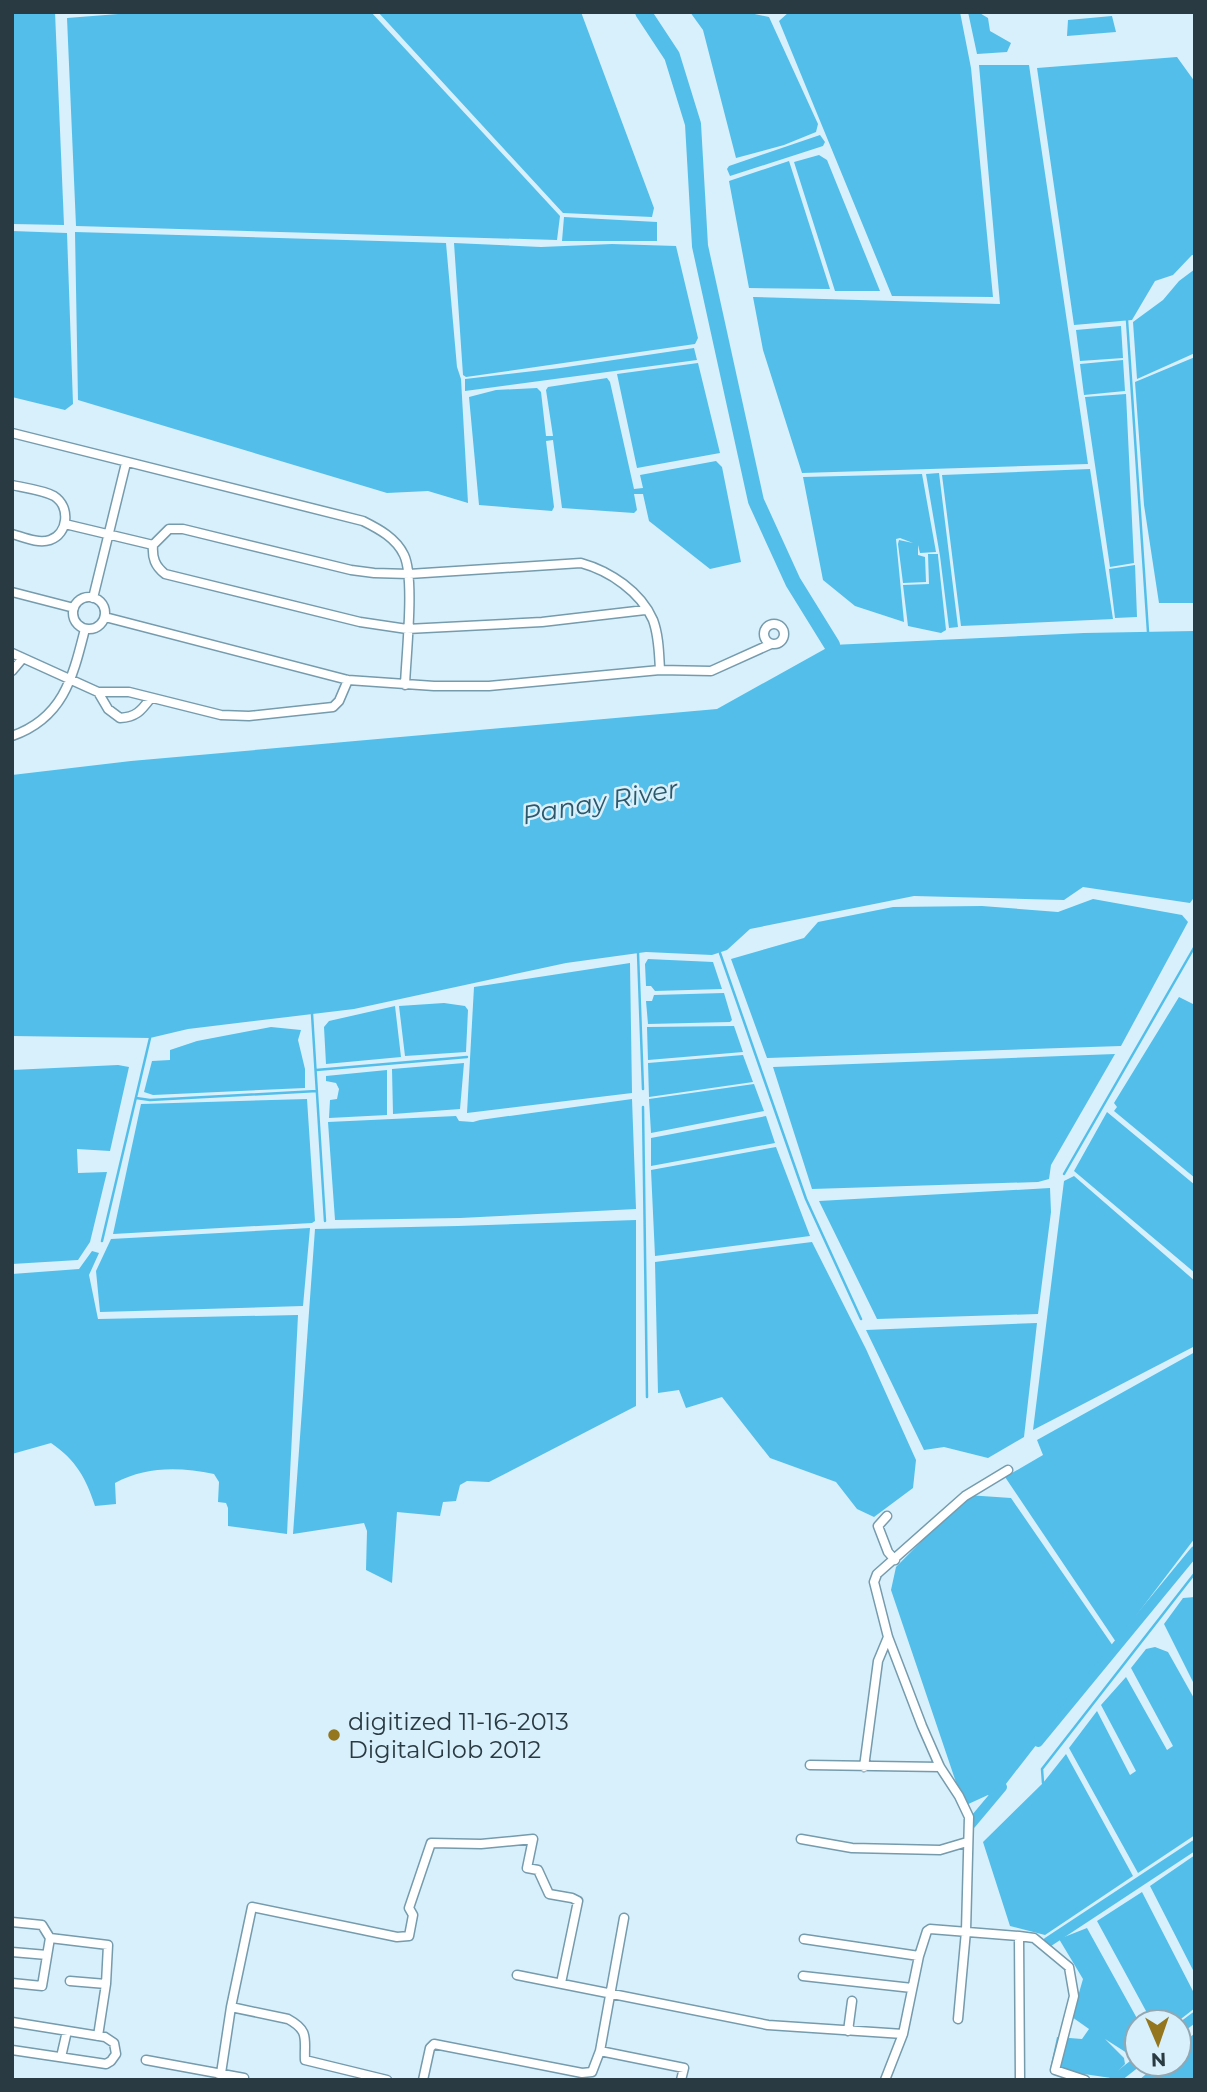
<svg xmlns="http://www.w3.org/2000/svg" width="1207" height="2092" font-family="Montserrat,sans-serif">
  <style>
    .water { fill: #53bee9 }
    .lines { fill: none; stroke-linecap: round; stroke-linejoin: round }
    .stream { stroke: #53bee9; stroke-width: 2.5 }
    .canal { stroke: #53bee9; stroke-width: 10 }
    .river { stroke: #53bee9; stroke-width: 16 }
    .street-casing { stroke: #759bad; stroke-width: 11 }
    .street { stroke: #fff; stroke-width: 8 }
    .poi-dot { fill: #93761d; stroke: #d8f0fb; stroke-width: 2.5 }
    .labels { text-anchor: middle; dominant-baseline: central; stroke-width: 5; stroke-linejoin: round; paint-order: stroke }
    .poi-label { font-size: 24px; fill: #2a3a42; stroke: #d8f0fb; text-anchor: start }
    .water-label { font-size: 26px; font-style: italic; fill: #2b586b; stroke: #d8f0fb }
  </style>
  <rect width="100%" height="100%" fill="#d8f0fb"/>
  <path class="water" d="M12,12H55L64,225L12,224Z
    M144,12H371L560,216L557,240L76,226L67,18Z
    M378,12H581L654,208L652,217L563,213Z
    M690,12H745L769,17L818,124L816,132L784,145L736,158L703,30Z
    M789,12H960L971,68L993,297L892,296L779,21Z
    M968,12H978L988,18L990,31L1011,43L1007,52L977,54Z
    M1112,16L1116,32L1067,36L1068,20Z
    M1177,57L1195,82V255H1192L1173,275L1155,281L1132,320L1074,325L1037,68Z
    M979,65H1029L1088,464L802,473L763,350L753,297L1000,304Z
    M820,135L825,142L823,146L730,176L727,169L729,166Z
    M819,155L827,160L880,291H835L794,162Z
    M789,161L830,289L749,288L729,181Z
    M564,217L657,222V241H562Z
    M12,231L67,233L73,404L65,410L12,397Z
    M75,232L446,243L457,367L461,379L468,503L428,491L387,493L78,400Z
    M454,243L541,247L612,244L676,246L698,338L695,344L466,377L463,375Z
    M1195,269V353L1137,379L1133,322L1163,300L1179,281Z
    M1121,326L1123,358L1080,361L1076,330Z
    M694,348L697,360L465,391V379L560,368Z
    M1195,357V603H1159L1144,505L1135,382Z
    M1123,360L1125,391L1084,395L1080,364Z
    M698,363L720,453L637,468L617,374Z
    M607,378L610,382L634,489L643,488L640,475L716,461L722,467L741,562L710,569L649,521L643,494H634L637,510L634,513L562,508L553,440L546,441L554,507L552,511L479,505L469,397L496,390L537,388L541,392L546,436H553L546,390L548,387Z
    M1126,394L1134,563L1110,567L1085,397Z
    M1090,469L1113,619L961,626L942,475Z
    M939,473L958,627L949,628L940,556L926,474Z
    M922,474L936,552L920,553L918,545V555L925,557L926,582L903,583L898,544L899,540L913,543L900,538L896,539L904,622L855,606L823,580L803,477Z
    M928,554H938V556L946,630L941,633L908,626L903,585L929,584Z
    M1135,565L1137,617L1115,618L1109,569Z
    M1195,631V896L1190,903L1083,887L1064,900L914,896L750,929L727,950L712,955L646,952L566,963L354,1009L188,1029L150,1038L12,1036V775L131,761L717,709L832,645L1084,633Z
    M1093,899L1182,915L1188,922L1121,1046L767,1058L731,959L804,938L818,922L893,907L982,906L1058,912Z
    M648,959L713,962L722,989L655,991L651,986H646L645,964Z
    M630,963L632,1093L467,1113L474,987Z
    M724,993L732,1020L730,1022L648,1024L646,1001H652L654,995Z
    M1179,997L1195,1005V1178L1114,1111L1117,1107L1114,1103Z
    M444,1003L465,1006L468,1010L466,1052L405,1056L399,1006Z
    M395,1006L401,1057L326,1064L324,1027L329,1021Z
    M734,1026L743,1052L648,1060L647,1027Z
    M271,1027L301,1030L298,1040L305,1069V1088L153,1095L144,1092L152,1061L170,1060V1050L197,1041Z
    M1115,1054L1051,1165L1049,1179L1038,1182L812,1189L773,1067Z
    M743,1055L753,1082L649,1097L648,1063Z
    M464,1063L460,1109L393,1114L392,1069Z
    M118,1065L129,1067L110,1151L77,1149L78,1173L107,1172L90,1242L78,1260L12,1264V1070Z
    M387,1070V1115L329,1118L330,1100L337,1099L339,1089L336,1083L326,1081V1076Z
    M754,1084L764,1111L651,1133L649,1099Z
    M307,1099L315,1221L312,1223L113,1234L141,1104Z
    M632,1099L636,1209L460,1218L335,1220L328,1122L456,1116L459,1121L473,1122L480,1120Z
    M1107,1112L1195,1185V1273L1074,1171Z
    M766,1116L775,1143L651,1166V1138Z
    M776,1147L810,1236L655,1256L651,1170Z
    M1074,1176L1195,1281V1346L1033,1430L1064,1181Z
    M1050,1188L1051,1212L1038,1314L877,1319L819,1201Z
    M636,1220V1406L489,1482L467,1481L460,1485L456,1501L443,1502L440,1516L397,1512L392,1583L366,1570L367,1531L364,1523L293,1534L315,1229L458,1226Z
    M310,1228L303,1306L100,1312L96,1271L111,1239Z
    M812,1242L866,1349L916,1460L913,1488L874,1517L857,1509L836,1482L770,1458L722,1397L686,1408L679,1390L658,1393L655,1262Z
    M92,1251L99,1253L89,1275L98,1319L298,1315L287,1534L228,1526V1508L226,1503L218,1502L219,1482L214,1474C180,1467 146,1466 115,1483L116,1504L95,1506C86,1478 76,1460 51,1443L12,1454V1274L79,1269Z
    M1037,1323L1024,1437L988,1458L944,1447L924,1450L866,1330Z
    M1195,1352V1538L1116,1642L1005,1477L1043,1455L1037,1440Z
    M967,1495L1011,1498L1113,1646L995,1798L988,1795L964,1806L891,1590L896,1567Z
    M1195,1597V1686L1164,1624L1183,1598Z
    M1155,1647L1168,1652L1195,1700V1835L1138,1873L1069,1748L1097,1711L1130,1775L1136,1771L1101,1705L1126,1677L1167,1750L1173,1746L1131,1668L1146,1649Z
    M1066,1754L1133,1876L1045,1935L1010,1926L983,1842L1043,1783Z
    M1195,1855V1974L1150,1886Z
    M1142,1892L1195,1995V2008L1177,2022H1152L1097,1921Z
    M1087,1928L1139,2022H1137V2055L1127,2053L1105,2039L1124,2058L1125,2064L1111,2078L1050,2069L1057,2037L1082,2039L1089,2029L1072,2017L1083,1979L1059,1939Z
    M1195,2033V2080H1139L1158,2064H1179V2047Z"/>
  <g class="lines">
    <path class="stream" d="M1127,320L1148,632
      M638,953L643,1089
      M720,953L806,1199L861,1319
      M312,1014L325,1221
      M316,1070L467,1057
      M136,1098L150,1100L317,1091
      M643,1107L647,1397
      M1064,1174L1195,946
      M102,1241L150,1038
      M1043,1783L1042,1769L1195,1573"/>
    <path class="canal" d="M1038,1742L1195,1551
      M971,1824L1002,1787
      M1048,1942L1195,1845
      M1179,2029L1195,2017
      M1114,2080L1137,2062"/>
    <path class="river" d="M643,12L672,56L693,124L700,246L756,501L793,582L832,645"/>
    <g class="street-casing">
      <path id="street" d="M12,433L363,521C379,529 396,538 404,555C415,578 406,656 405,685
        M12,485C25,488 43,490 54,496C71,507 68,534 50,540C38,544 23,537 12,534
        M65,524L153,545
        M12,592L74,608
        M73 613a16 16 0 1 1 32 0a16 16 0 1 1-32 0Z
        M93,598L126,463
        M645,610L542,622L407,629L360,622L165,574C155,566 152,558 153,545L169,529H183L351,570L374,573L409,574L581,563C610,571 641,592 653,620C659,636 659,654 660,670
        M105,617L348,680L434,686H489L660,670L711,671L771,644
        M764 634a10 10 0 1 1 20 0a10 10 0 1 1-20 0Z
        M12,653L98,692H129L221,715L249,716L333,707L339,701L348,680
        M12,671L23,658
        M98,692L108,709L120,718C136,717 141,711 150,699
        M12,736C64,718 73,676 85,629
        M887,1516L878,1526L888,1552L895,1560
        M810,1765L940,1767
        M864,1767L878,1661L888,1637
        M801,1839L852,1848L940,1850L967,1842
        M12,1922L42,1925L50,1938L42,1986L12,1983
        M1019,1936L1034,1938L1069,1967L1074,1996L1055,2070L1085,2080
        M50,1938L108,1945L106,1984L70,1981
        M804,1939L919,1956
        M12,1952L47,1955
        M517,1975L768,2025L903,2034
        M803,1976L912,1988
        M231,2007L288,2019C310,2031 304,2039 305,2060L387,2080
        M958,2019L966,1931L969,1817L959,1796L940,1767L922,1726L888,1637L874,1582L877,1574L965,1496L1008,1470
        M12,2022L105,2037L114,2043L116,2054L111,2061L106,2064L12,2050
        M848,2031L852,2001
        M98,2036L106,1984
        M600,2051L684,2068L681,2080
        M61,2057L67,2031
        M146,2060L244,2078
        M220,2080L231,2007L252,1907L397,1937L409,1936L413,1915L409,1908L431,1843L481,1844L533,1839L527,1868L538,1870L549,1894L572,1898L578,1901L561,1983
        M423,2080L430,2048L434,2044L582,2073L592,2072L600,2051L624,1918
        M885,2080L903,2034L919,1956L927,1931L930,1929L1019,1936L1020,2080"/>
    </g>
    <use href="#street" class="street"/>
  </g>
  <circle class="poi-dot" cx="334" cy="1735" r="7"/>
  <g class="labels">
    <g class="poi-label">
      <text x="348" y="1721">digitized 11-16-2013<tspan x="348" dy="28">DigitalGlob 2012</tspan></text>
    </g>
    <g class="water-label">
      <text transform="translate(600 802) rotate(-10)">Panay River</text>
    </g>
  </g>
  <rect width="1207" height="2092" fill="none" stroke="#2a3a42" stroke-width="28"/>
  <g transform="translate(1158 2043) rotate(178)"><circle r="33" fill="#d8f0fb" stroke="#92a7b1" stroke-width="2"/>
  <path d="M0-5L12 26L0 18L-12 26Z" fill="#93761d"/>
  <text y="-10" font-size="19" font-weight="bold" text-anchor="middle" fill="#2a3a42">N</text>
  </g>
</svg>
